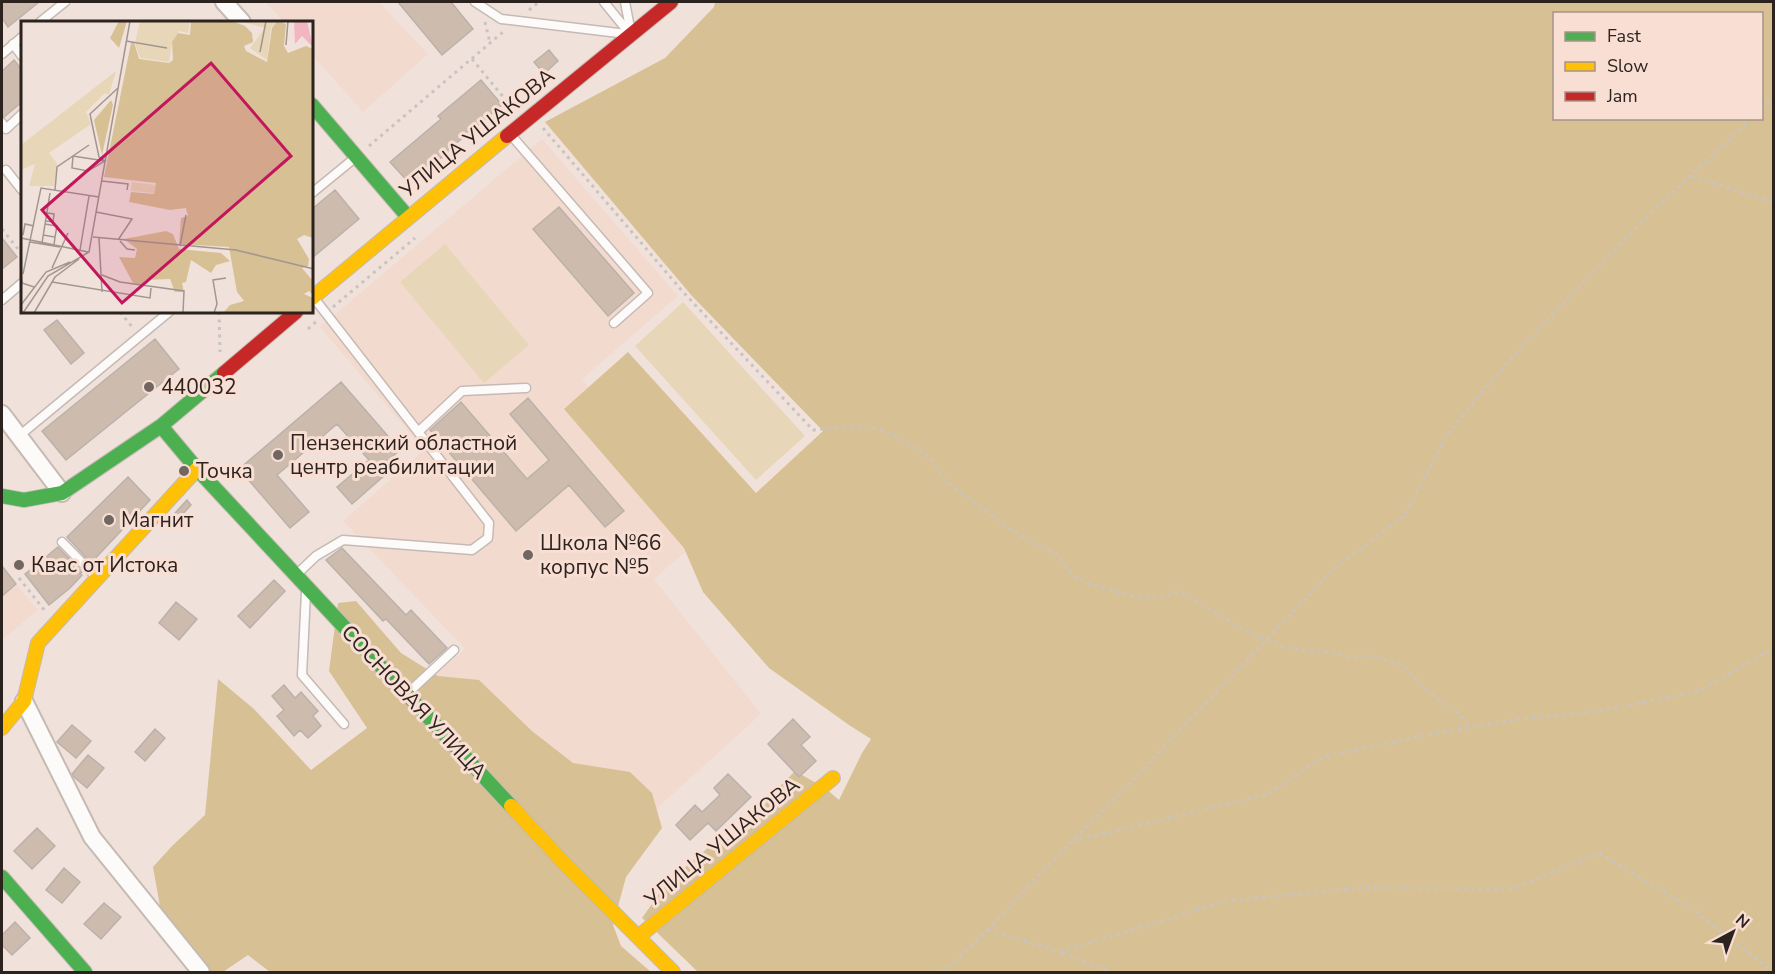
<svg xmlns="http://www.w3.org/2000/svg" width="1775" height="974" font-family="'Nunito Sans',sans-serif">
  <style>
    .built { fill: #f3dacf }
    .green { fill: #e8d6b8 }
    .forest { fill: #d7c094; fill-rule: evenodd }
    .building { fill: #cdbcad; stroke: #bbb1ab; stroke-width: 1.5 }
    .lines { fill: none; stroke-linecap: round; stroke-linejoin: round }
    .lane-casing { stroke: #c5bab4; stroke-width: 11 }
    .street-casing { stroke: #c5bab4; stroke-width: 20 }
    .fast-casing { stroke: #c5bab4; stroke-width: 16 }
    .slow-casing { stroke: #c5bab4; stroke-width: 16 }
    .jam-casing { stroke: #c5bab4; stroke-width: 16 }
    .path { stroke: #c9c3c1; stroke-width: 3; stroke-dasharray: 3 4.5; stroke-linecap: butt }
    .lane { stroke: #fdfbfa; stroke-width: 8 }
    .street { stroke: #fdfbfa; stroke-width: 16 }
    .fast { stroke: #4caf50; stroke-width: 14 }
    .slow { stroke: #ffc107; stroke-width: 14 }
    .jam { stroke: #c62828; stroke-width: 14 }
    .poi-dot { fill: #716661; stroke: #f8ded3; stroke-width: 2 }
    .labels { text-anchor: middle; dominant-baseline: central; stroke-width: 6; stroke-linejoin: round; paint-order: stroke }
    .street-label { font-size: 21px; fill: #2c231f; stroke: #f8ded3 }
    .poi-label { font-size: 21px; fill: #2c231f; stroke: #f8ded3; text-anchor: start }
    .inset-road { fill: none; stroke: #a29690; stroke-width: 1.5 }
    .view { fill: #c2185b; fill-opacity: 0.15; stroke: #c2185b; stroke-width: 3 }
    .inset-edge { fill: none; stroke: #2c231f; stroke-width: 3 }
  </style>
  <rect width="100%" height="100%" fill="#f0e2db"/>
  <path class="built" d="M265,2H379L428,54L363,112L312,55V22H284Z
    M542,139L678,296L582,379L708,532L654,579L761,714L588,871L421,688L465,649L343,521L424,450L320,327Z
    M16,584L38,610L2,640V596Z"/>
  <path class="green" d="M445,244L529,345L484,383L400,282Z
    M683,302L805,436L756,480L635,346Z"/>
  <path class="forest" d="M715,2H1773V972H698L642,918L666,884L710,846L750,829L771,795L795,771L825,788L839,800L862,753L871,739L849,725L769,668L703,592L684,548L564,409L628,352L756,493L823,431L692,296L545,122L665,58L714,7ZM1554,14H1762V118H1554Z
    M356,601L401,653L438,676L479,680L532,731L573,763L630,772L652,793L662,828L626,877L613,925L621,946L651,972H270L248,955L223,972H210L191,953L161,912L153,867L172,846L205,815L218,679L254,709L311,770L367,728L329,671L338,603Z"/>
  <path class="building" d="M2,2H39L8,27L2,18Z
    M398,2H451L473,29L442,55Z
    M549,50L558,61L544,74L534,62Z
    M14,60L22,70V102L4,117H2V71Z
    M481,80L502,105L447,151L448,152L410,184L390,162L441,119L438,116Z
    M335,190L359,219L312,258V209Z
    M559,207L634,293L608,316L533,229Z
    M2,238L17,257L2,269Z
    M57,320L84,353L71,364L44,330Z
    M155,339L179,369L66,460L42,431Z
    M341,382L400,450L379,468L385,475L352,504L337,487L369,460L337,424L277,475L309,512L290,528L239,469Z
    M528,398L624,511L605,527L569,485L516,531L430,430L461,402L527,479L549,460L510,414Z
    M128,477L150,500L91,563L67,537Z
    M187,500L191,505L171,527L166,523Z
    M58,547L82,572L80,573L82,575L70,588L49,605L25,574Z
    M342,548L406,615L411,610L447,648L429,664L386,619L383,621L326,560Z
    M2,566L16,584L2,596Z
    M274,580L285,591L250,628L238,616Z
    M176,602L197,619L179,640L159,623Z
    M284,685L295,698L301,692L318,711L313,716L321,726L308,738L300,730L294,736L277,716L284,710L272,696Z
    M793,719L810,737L801,745L816,761L799,777L768,744Z
    M72,725L91,741L76,758L57,742Z
    M155,729L165,738L145,761L135,752Z
    M88,755L104,768L87,788L74,777L72,774Z
    M728,774L751,797L716,831L708,823L690,840L676,825L695,805L702,812L720,795L714,788Z
    M37,828L55,846L32,869L14,851Z
    M64,868L80,882L62,903L46,890Z
    M104,903L121,917L101,939L84,924Z
    M15,922L30,938L12,955L2,945V935Z"/>
  <g class="lines">
    <g class="lane-casing">
      <path id="lane" d="M475,2L501,19L627,34
        M604,2L630,34
        M625,2L631,33
        M40,22L65,2
        M13,44L22,56
        M2,54L22,37
        M2,123L6,129L22,114
        M511,135L648,293L614,323
        M6,170L22,190
        M312,193L356,157
        M2,300L22,283
        M418,432L462,391L526,388
        M19,436L169,312
        M62,542L97,578
        M296,575L316,556L343,540L472,550L488,538L489,523L314,298
        M306,592L302,675L344,724
        M408,693L454,650"/>
    </g>
    <g class="street-casing">
      <path id="street" d="M224,2L242,22
        M2,414L62,493
        M24,701L92,837L201,972"/>
    </g>
    <g class="fast-casing">
      <path id="fast" d="M312,105L408,217
        M161,426L197,469L511,806
        M2,496L24,500L62,493L161,426L224,373
        M2,877L85,972"/>
    </g>
    <g class="slow-casing">
      <path id="slow" d="M312,298L507,136
        M2,728L24,701L38,643L197,469
        M511,806L566,865L673,972
        M638,937L833,778"/>
    </g>
    <g class="jam-casing">
      <path id="jam" d="M507,136L671,2
        M224,373L296,312"/>
    </g>
    <path class="path" d="M529,10L539,2
      M485,22L490,43
      M472,59L513,109
      M1762,109L1774,97
      M543,128L684,293L813,430L843,427H870L894,435L931,458L943,479L1010,529L1033,543L1056,554L1074,576L1090,584L1137,597H1164L1174,592L1183,593L1244,630L1284,647L1306,651H1324L1351,657L1368,656L1384,659L1405,667L1424,688L1460,715L1470,728
      M369,146L503,32
      M1691,176L1774,203
      M2,229L22,254
      M333,307L415,238
      M120,312L133,328
      M219,312L220,352
      M308,329L319,319
      M19,578L45,611
      M1073,841L1268,794L1323,757L1420,736L1520,719L1595,712L1699,691L1769,651L1774,647
      M988,930L1060,952L1226,901L1361,888L1512,889L1599,853L1691,908L1773,972
      M1062,953L1110,972
      M943,972L988,930L1032,882L1147,765L1334,569L1404,516L1449,432L1519,349L1651,213L1752,118"/>
    <use href="#lane" class="lane"/>
    <use href="#street" class="street"/>
    <use href="#fast" class="fast"/>
    <use href="#slow" class="slow"/>
    <use href="#jam" class="jam"/>
  </g>
  <g class="poi-dot">
    <circle cx="149" cy="387" r="6"/>
    <circle cx="278" cy="455" r="6"/>
    <circle cx="184" cy="471" r="6"/>
    <circle cx="109" cy="520" r="6"/>
    <circle cx="528" cy="555" r="6"/>
    <circle cx="19" cy="565" r="6"/>
  </g>
  <g class="labels">
    <g class="street-label">
      <text transform="translate(477 133) rotate(-39)">УЛИЦА УШАКОВА</text>
      <text transform="translate(414 702) rotate(47)">СОСНОВАЯ УЛИЦА</text>
      <text transform="translate(722 842) rotate(-39)">УЛИЦА УШАКОВА</text>
    </g>
    <g class="poi-label">
      <text x="161" y="387">440032</text>
      <text x="290" y="443">Пензенский областной<tspan x="290" dy="24">центр реабилитации</tspan></text>
      <text x="196" y="471">Точка</text>
      <text x="121" y="520">Магнит</text>
      <text x="540" y="543">Школа №66<tspan x="540" dy="24">корпус №5</tspan></text>
      <text x="31" y="565">Квас от Истока</text>
    </g>
  </g>
  <g transform="translate(21 21)">
    <rect width="292" height="292" fill="#f0e2db"/>
    <path d="M119,0H169L167,12L158,10L151,22L148,41L119,37L114,22ZM218,0H255L250,7L246,39L229,27L244,7ZM95,50L88,74L84,72L65,91L70,103L28,132L36,142L33,165H8L14,143L0,149V124ZM111,161L134,164L133,172L110,170Z" fill="#e8d6b8"/>
    <path d="M98,0H106L98,27L89,17ZM170,0H211L224,5L231,12L232,21L223,25L225,30L246,41L251,7L256,0L265,3L263,25L267,32L285,25L292,28V217L283,214L276,218L288,238L287,245L281,247L292,260V274L288,270L283,273L292,277V292H202L209,284L223,280L216,271L208,226L158,223L160,197L167,195L165,187L149,189L108,181L110,171L133,173L135,162L83,156L110,22L113,21L118,38L148,42L152,39L151,21L157,12L169,14ZM90,79L92,84L81,134L73,99ZM145,210L152,213L158,228L200,232L209,240L195,244L190,252L170,239L165,261L161,262L163,271H154L149,258L124,259L122,264L112,262L98,236L114,237L116,228L103,218Z" fill="#d7c094"/>
    <path d="M273,0H286L292,26L281,15L274,23Z" fill="#f3b5c2"/>
    <path class="inset-road" d="M105,20L146,27M265,24L267,0M239,31L245,0M52,135L58,136L84,140L67,150L51,147ZM84,140L78,136L69,93L97,67M81,160L107,163L106,169M34,169L36,146L68,124M75,191L111,198L97,219M25,200L32,201L33,193L26,192M24,203L36,205L34,216M2,214L4,203L13,205M22,214L34,216L33,224M72,216L215,229L293,248M0,217L67,231M78,217L81,271M99,220L106,228L114,229M9,221L39,226M21,222L29,172M159,225L165,194M59,229L68,175M31,247L47,212M0,253L1,262L13,266M2,253L20,167L78,176M81,254L99,261L163,270L162,292M31,261L129,277L130,267M0,284L25,251L49,241M2,292L27,255L68,231L109,0M13,292L34,256L58,238M22,292H71M193,292L196,283L192,259L205,257"/>
    <path class="view" d="M190,42L270,135L101,282L21,189Z"/>
    <rect width="292" height="292" class="inset-edge"/>
  </g>
  <rect width="1775" height="974" fill="none" stroke="#2c231f" stroke-width="6"/>
  <rect x="1553" y="12" width="210" height="108" fill="#f8ded3" stroke="#a6938b" stroke-width="1.5"/>
  <rect x="1565" y="32" width="30" height="9" fill="#4caf50" stroke="#a6938b" stroke-width="1.5"/>
  <text x="1607" y="42" font-size="18" fill="#2c231f">Fast</text>
  <rect x="1565" y="62" width="30" height="9" fill="#ffc107" stroke="#a6938b" stroke-width="1.5"/>
  <text x="1607" y="72" font-size="18" fill="#2c231f">Slow</text>
  <rect x="1565" y="92" width="30" height="9" fill="#c62828" stroke="#a6938b" stroke-width="1.5"/>
  <text x="1607" y="102" font-size="18" fill="#2c231f">Jam</text>
  <g transform="translate(1733 932) rotate(41)" stroke="#f8ded3" stroke-width="4.5" paint-order="stroke">
  <path d="M0-4.5L10 22L0 15L-10 22Z" fill="#2c231f"/>
  <text y="-9" font-size="16" font-weight="bold" text-anchor="middle" fill="#2c231f">N</text>
  </g>
</svg>
